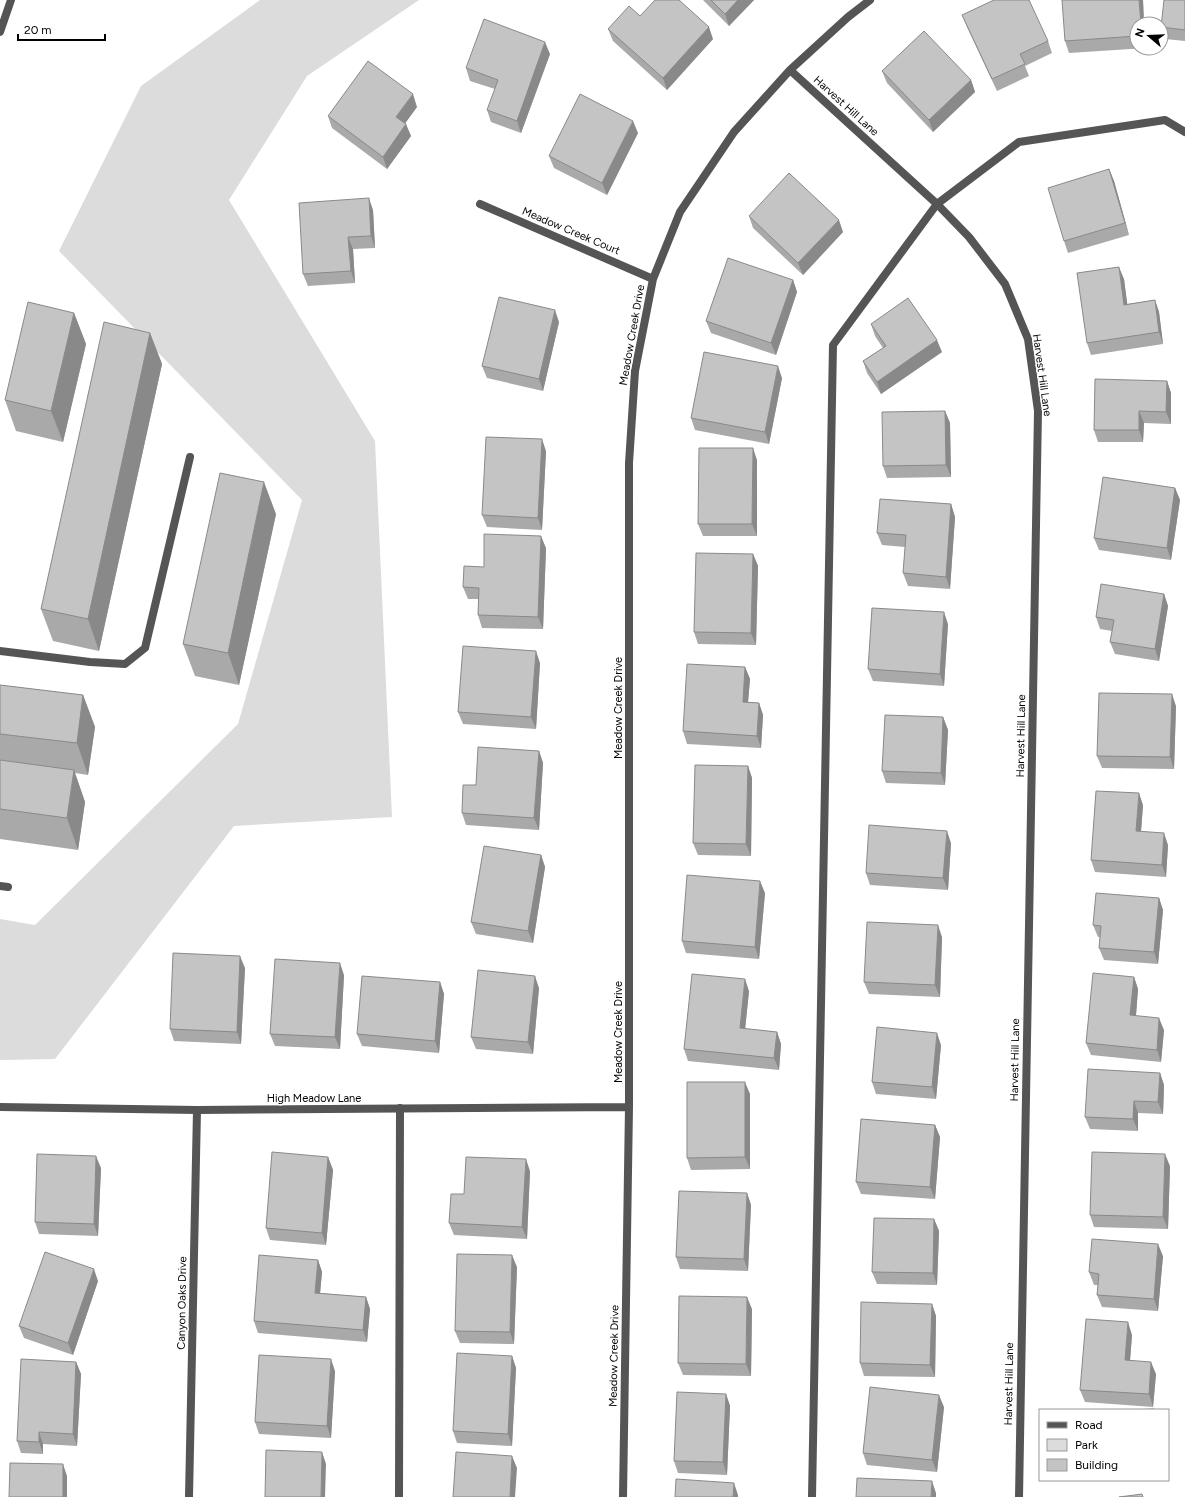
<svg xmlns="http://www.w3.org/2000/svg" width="1185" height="1497" font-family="Figtree,sans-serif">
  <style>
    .green { fill: #dcdcdc }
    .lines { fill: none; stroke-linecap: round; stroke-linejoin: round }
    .service { stroke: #555; stroke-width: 8 }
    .minor { stroke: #555; stroke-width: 8 }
    .wall { fill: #a9a9a9 }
    .shaded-wall { fill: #898989 }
    .building { fill: #c4c4c4; stroke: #898989 }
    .labels { text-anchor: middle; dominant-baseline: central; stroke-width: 3; stroke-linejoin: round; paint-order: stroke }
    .street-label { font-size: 11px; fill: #000; stroke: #fff }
  </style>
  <rect width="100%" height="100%" fill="#fff"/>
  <path class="green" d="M260,0H419L307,76L229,200L375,441L392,817L234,826L55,1059L0,1060V919L35,925L238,724L302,500L59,251L141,86Z"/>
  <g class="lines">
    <path class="service" d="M0,32L11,0
      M0,651L90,662L125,664L145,648L190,457
      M0,886L8,887
      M399,1497L400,1108
      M812,1497L833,345L937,204L1019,142L1165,120L1185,132"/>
    <path class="minor" d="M790,70L937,204L969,237L1005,284L1028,339L1038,411L1019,1497
      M480,204L653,279
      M0,1107L197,1110L629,1107
      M189,1497L197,1110
      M623,1497L629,1107V463L635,371L653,279L680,212L734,132L790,70L848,17L870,0"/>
  </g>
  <path class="wall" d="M703,0H754L729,26Z
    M1143,0L1144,24H1137V48H1146L1069,53L1065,41Z
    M1185,0V41L1165,39L1161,27Z
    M962,15L1048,41L1052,53L1025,66L1029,76L997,91L967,27Z
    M640,16L713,39L667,90L613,41L608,29Z
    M550,54L521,133L491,122L487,110L495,89L470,81L466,68Z
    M882,71L971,80L975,92L933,132L887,83Z
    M417,107L405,123L411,136L387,169L332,128L328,116Z
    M638,133L607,195L554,168L549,156Z
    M1109,169L1114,181L1129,235L1068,253L1064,241Z
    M373,210L375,248L353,249L355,283L308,286L303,274Z
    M749,216L843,232L803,275L753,228Z
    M1124,279L1127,304L1155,300L1159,312L1163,344L1091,355L1087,343Z
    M793,280L797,292L776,355L711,333L706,321Z
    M74,313L86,344L63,442L16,431L5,400Z
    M559,322L543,391L487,378L482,366Z
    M871,324L942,352L881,394L867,373L863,361L883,348L875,336Z
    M150,333L162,364L99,651L53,641L41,609Z
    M782,378L769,444L695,430L691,418Z
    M1167,381L1171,393V424L1144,423L1143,442H1098L1094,430Z
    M945,411L950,423L951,477L887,478L883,466Z
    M546,451L542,530L487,527L482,515Z
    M757,460V536H703L698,524Z
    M1175,488L1180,500L1171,560L1099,550L1094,538Z
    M951,504L955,517L950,589L908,586L903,573L905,547L882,545L877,533Z
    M276,514L239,685L195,676L183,644Z
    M546,548L543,629L482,628L478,615L479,599H468L463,587L484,567Z
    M753,554L758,566L756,645L698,644L694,632Z
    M1164,594L1168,606L1159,661L1115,654L1110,642L1112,631L1100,629L1096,617Z
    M948,624L944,686L873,681L868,669Z
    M540,663L536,729L463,724L458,712Z
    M745,667L750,679L748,702L759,703L763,715L761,748L687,744L683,731Z
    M0,685L83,695L95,727L88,775L75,773L85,802L78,850L0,839Z
    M1176,706L1174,769L1102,768L1097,756Z
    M943,717L948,730L945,785L886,783L882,771Z
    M539,751L543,763L539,830L466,825L462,813Z
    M748,766L752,778L751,856L698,855L693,843Z
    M1143,805L1141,832L1168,845L1166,877L1095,872L1091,860Z
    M951,843L948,890L870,885L866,873Z
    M541,855L545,867L533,943L476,934L471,922Z
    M765,893L759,959L686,953L682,941Z
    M1159,898L1163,910L1158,964L1104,960L1099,948L1100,937H1098L1093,925Z
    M942,937L940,997L869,994L864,982Z
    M245,968L241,1044L174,1041L170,1029Z
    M344,975L340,1049L275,1046L270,1034Z
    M1134,977L1138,989L1136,1016L1164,1030L1161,1062L1091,1055L1086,1043Z
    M440,982L444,994L439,1053L362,1046L357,1034Z
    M539,988L533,1054L476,1049L471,1037Z
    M749,991L745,1029L777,1032L781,1044L779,1070L688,1061L684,1049Z
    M941,1045L936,1099L876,1094L872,1082Z
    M1160,1073L1164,1085L1163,1114L1138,1113V1131L1090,1129L1085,1117Z
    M750,1094V1169L691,1170L687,1158Z
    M935,1125L940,1137L935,1199L861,1194L856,1182Z
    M328,1157L333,1170L326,1245L270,1240L266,1228Z
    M1170,1166L1168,1229L1094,1227L1090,1215Z
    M101,1168L98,1236L39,1234L35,1222Z
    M530,1171L527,1239L454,1235L449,1223L464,1194Z
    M747,1193L751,1205L748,1271L680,1269L676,1257Z
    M934,1219L939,1231L937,1285L877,1284L872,1272Z
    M1163,1256L1158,1311L1102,1307L1097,1295L1098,1285H1094L1089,1272Z
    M318,1260L322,1272L320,1293L366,1297L370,1309L367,1342L258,1333L254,1321Z
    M517,1267L514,1344L460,1343L455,1331Z
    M98,1281L73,1355L24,1338L19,1326Z
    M932,1304L936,1316L935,1377L864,1376L860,1363Z
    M752,1309L751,1376L683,1375L678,1363Z
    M1132,1335L1130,1361L1156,1374L1153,1407L1085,1402L1080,1390Z
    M512,1356L516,1368L512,1446L457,1443L453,1431Z
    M76,1362L81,1374L77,1446L43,1444V1454L21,1453L17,1441Z
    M335,1371L331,1438L259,1434L255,1422Z
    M726,1394L730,1406L727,1475L678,1473L674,1461Z
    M944,1407L937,1472L867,1465L863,1453Z"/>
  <path class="shaded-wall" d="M738,0H754L729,26L725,14Z
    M1139,0H1143L1144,24H1141Z
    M709,27L713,39L667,90L663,78Z
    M545,42L550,54L521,133L517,121Z
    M971,80L975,92L933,132L929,120Z
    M413,94L417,107L401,129L396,117Z
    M633,121L638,133L607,195L602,183Z
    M406,124L411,136L387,169L383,157Z
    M1109,169L1114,181L1129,235L1125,223Z
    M369,198L373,210L375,248L371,236Z
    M839,220L843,232L803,275L798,263Z
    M348,237L353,249L355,283L351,271Z
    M1119,267L1124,279L1129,317L1124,305Z
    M793,280L797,292L776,355L771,343Z
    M1155,300L1159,312L1163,344L1159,332Z
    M555,310L559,322L543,391L539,379Z
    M74,313L86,344L63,442L51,411Z
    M150,333L162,364L99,651L88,619Z
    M937,340L942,352L881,394L877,382Z
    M778,366L782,378L769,444L765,432Z
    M1167,381L1171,393V424L1166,412Z
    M945,411L950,423L951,477L946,465Z
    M1139,411L1144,423L1143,442L1139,430Z
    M542,439L546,451L542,530L538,518Z
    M753,448L757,460V536L752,524Z
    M264,482L276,514L239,685L228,653Z
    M1175,488L1180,500L1171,560L1167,548Z
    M951,504L955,517L950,589L946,577Z
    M541,536L546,548L543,629L538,617Z
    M753,554L758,566L756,645L751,633Z
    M1164,594L1168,606L1159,661L1155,649Z
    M944,612L948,624L944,686L940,674Z
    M536,651L540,663L536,729L531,717Z
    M745,667L750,679L747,714L743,702Z
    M1172,694L1176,706L1174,769L1170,757Z
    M83,695L95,727L88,775L77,743Z
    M759,703L763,715L761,748L757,736Z
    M943,717L948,730L945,785L941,773Z
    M539,751L543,763L539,830L534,818Z
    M748,766L752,778L751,856L746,844Z
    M74,770L85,802L78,850L67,818Z
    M1139,793L1143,805L1140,844L1136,831Z
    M947,831L951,843L948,890L943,878Z
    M1164,833L1168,845L1166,877L1162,865Z
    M541,855L545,867L533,943L528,931Z
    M760,881L765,893L759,959L755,947Z
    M1159,898L1163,910L1158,964L1154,952Z
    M938,925L942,937L940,997L935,985Z
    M240,956L245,968L241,1044L237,1032Z
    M340,963L344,975L340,1049L335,1037Z
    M535,976L539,988L533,1054L528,1042Z
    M1134,977L1138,989L1135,1027L1130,1015Z
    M745,979L749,991L744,1040L740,1028Z
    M440,982L444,994L439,1053L435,1041Z
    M1159,1018L1164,1030L1161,1062L1157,1050Z
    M777,1032L781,1044L779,1070L774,1058Z
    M937,1033L941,1045L936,1099L932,1087Z
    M1160,1073L1164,1085L1163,1114L1158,1102Z
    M745,1082L750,1094V1169L745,1157Z
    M1134,1101L1138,1113V1131L1133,1119Z
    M935,1125L940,1137L935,1199L930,1187Z
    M1165,1154L1170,1166L1168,1229L1163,1217Z
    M96,1156L101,1168L98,1236L94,1224Z
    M328,1157L333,1170L326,1245L322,1233Z
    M526,1159L530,1171L527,1239L522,1227Z
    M747,1193L751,1205L748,1271L744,1259Z
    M934,1219L939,1231L937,1285L933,1273Z
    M1158,1244L1163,1256L1158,1311L1154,1299Z
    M512,1255L517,1267L514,1344L510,1332Z
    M318,1260L322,1272L319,1305L315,1293Z
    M94,1269L98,1281L73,1355L68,1343Z
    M366,1297L370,1309L367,1342L363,1330Z
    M747,1297L752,1309L751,1376L746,1364Z
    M932,1304L936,1316L935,1377L930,1365Z
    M1128,1322L1132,1335L1129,1372L1125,1360Z
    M512,1356L516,1368L512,1446L508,1434Z
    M331,1359L335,1371L331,1438L327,1426Z
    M76,1362L81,1374L77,1446L73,1434Z
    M1151,1362L1156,1374L1153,1407L1149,1394Z
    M726,1394L730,1406L727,1475L723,1462Z
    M939,1395L944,1407L937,1472L932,1460Z
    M39,1432L43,1444V1454L39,1442Z
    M322,1452L326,1464L325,1497H321Z
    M512,1456L517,1468L515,1497H510Z
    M63,1464L67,1476V1497H63Z
    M932,1481L936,1493V1497H931Z
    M734,1483L738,1495V1497H733Z"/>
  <path class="building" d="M655,0H679L709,27L663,78L608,29L629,6L640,16Z
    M711,0H738L725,14Z
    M994,0H1029L1048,41L1020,54L1025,64L992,79L962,15Z
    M1062,0H1139L1141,24H1137V36L1065,41Z
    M1164,0H1185V30L1161,27Z
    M484,19L545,42L517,121L487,110L498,80L466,68Z
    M924,31L971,80L929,120L882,71Z
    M368,61L413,94L396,117L406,124L383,157L328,116Z
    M580,94L633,121L602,183L549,156Z
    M1109,169L1125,223L1064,241L1048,188Z
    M789,173L839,220L798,263L749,216Z
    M369,198L371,236L348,237L351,271L303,274L299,203Z
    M728,258L793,280L771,343L706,321Z
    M1119,267L1124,305L1155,300L1159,332L1087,343L1077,273Z
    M499,297L555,310L539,379L482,366Z
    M908,298L937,340L877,382L863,361L886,346L871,324Z
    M28,302L74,313L51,411L5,400Z
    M104,322L150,333L88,619L41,609Z
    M704,352L778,366L765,432L691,418Z
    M1095,379L1167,381L1166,412L1139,411V430H1094Z
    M945,411L946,465L883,466L882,412Z
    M486,437L542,439L538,518L482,515Z
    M699,448H753L752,524H698Z
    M220,473L264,482L228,653L183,644Z
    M1103,477L1175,488L1167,548L1094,538Z
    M880,499L951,504L946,577L903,573L906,535L877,533Z
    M484,534L541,536L538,617L478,615L479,588L463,587L464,566L484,567Z
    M696,553L753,554L751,633L694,632Z
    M1101,584L1164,594L1155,649L1110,642L1114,620L1096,617Z
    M872,608L944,612L940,674L868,669Z
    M463,646L536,651L531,717L458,712Z
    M687,664L745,667L743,702L759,703L757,736L683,731Z
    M0,685L83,695L77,743L0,734Z
    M1099,693L1172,694L1170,757L1097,756Z
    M885,715L943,717L941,773L882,771Z
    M478,747L539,751L534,818L462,813L463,785H476Z
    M0,760L74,770L67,818L0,809Z
    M695,765L748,766L746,844L693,843Z
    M1096,791L1139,793L1136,831L1164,833L1162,865L1091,860Z
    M869,825L947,831L943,878L866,873Z
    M484,846L541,855L528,931L471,922Z
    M687,875L760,881L755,947L682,941Z
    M1096,893L1159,898L1154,952L1099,948L1101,926L1093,925Z
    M867,922L938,925L935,985L864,982Z
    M173,953L240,956L237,1032L170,1029Z
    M275,959L340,963L335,1037L270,1034Z
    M478,970L535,976L528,1042L471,1037Z
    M1093,973L1134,977L1130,1015L1159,1018L1157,1050L1086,1043Z
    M692,974L745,979L740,1028L777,1032L774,1058L684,1049Z
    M362,976L440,982L435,1041L357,1034Z
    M877,1027L937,1033L932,1087L872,1082Z
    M1088,1069L1160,1073L1158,1102L1134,1101L1133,1119L1085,1117Z
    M687,1082H745V1157L687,1158Z
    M861,1119L935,1125L930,1187L856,1182Z
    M272,1152L328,1157L322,1233L266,1228Z
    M1092,1152L1165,1154L1163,1217L1090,1215Z
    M37,1154L96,1156L94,1224L35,1222Z
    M466,1157L526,1159L522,1227L449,1223L451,1194H464Z
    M679,1191L747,1193L744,1259L676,1257Z
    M874,1218L934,1219L933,1273L872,1272Z
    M1092,1239L1158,1244L1154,1299L1097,1295L1099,1274L1089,1272Z
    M45,1252L94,1269L68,1343L19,1326Z
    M457,1254L512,1255L510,1332L455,1331Z
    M259,1255L318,1260L315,1293L366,1297L363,1330L254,1321Z
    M679,1296L747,1297L746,1364L678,1363Z
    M861,1302L932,1304L930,1365L860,1363Z
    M1086,1319L1128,1322L1125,1360L1151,1362L1149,1394L1080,1390Z
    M457,1353L512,1356L508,1434L453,1431Z
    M259,1355L331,1359L327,1426L255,1422Z
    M21,1359L76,1362L73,1434L39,1432V1442L17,1441Z
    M870,1387L939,1395L932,1460L863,1453Z
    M677,1392L726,1394L723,1462L674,1461Z
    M1154,1409V1410H1131Z
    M266,1450L322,1452L321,1497H265Z
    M456,1452L512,1456L510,1497H453Z
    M10,1463L63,1464V1497H9Z
    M857,1478L932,1481L931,1497H856Z
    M676,1479L734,1483L733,1497H675Z
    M1142,1494L1143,1497H1119Z"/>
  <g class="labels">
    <g class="street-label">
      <text transform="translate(846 106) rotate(42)">Harvest Hill Lane</text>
      <text transform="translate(571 231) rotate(23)">Meadow Creek Court</text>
      <text transform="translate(632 335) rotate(-80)">Meadow Creek Drive</text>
      <text transform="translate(1042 375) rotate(82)">Harvest Hill Lane</text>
      <text transform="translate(618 708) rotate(-90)">Meadow Creek Drive</text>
      <text transform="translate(1021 736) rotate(-89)">Harvest Hill Lane</text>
      <text transform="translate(618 1032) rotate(-90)">Meadow Creek Drive</text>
      <text transform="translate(1015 1060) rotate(-89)">Harvest Hill Lane</text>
      <text x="314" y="1098">High Meadow Lane</text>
      <text transform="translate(182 1303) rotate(-89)">Canyon Oaks Drive</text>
      <text transform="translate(614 1356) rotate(-89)">Meadow Creek Drive</text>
      <text transform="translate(1009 1384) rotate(-89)">Harvest Hill Lane</text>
    </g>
  </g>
  <rect x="1039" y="1409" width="130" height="72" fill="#ffffff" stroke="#999999"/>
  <rect x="1047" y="1422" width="20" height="6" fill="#555555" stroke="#999999"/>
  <text x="1075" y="1429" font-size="12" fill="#000000">Road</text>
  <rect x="1047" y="1439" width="20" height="12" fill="#dcdcdc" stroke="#999999"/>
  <text x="1075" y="1449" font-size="12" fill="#000000">Park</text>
  <rect x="1047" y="1459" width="20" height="12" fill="#c4c4c4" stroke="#999999"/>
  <text x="1075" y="1469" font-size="12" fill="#000000">Building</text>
  <g transform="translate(1149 36) rotate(289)"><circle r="19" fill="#ffffff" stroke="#999999"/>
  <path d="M0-3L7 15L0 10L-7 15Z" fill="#000000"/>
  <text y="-6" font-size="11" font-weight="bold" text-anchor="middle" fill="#000000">N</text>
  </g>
  <path d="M18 34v6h87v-6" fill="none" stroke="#000000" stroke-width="2"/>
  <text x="24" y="34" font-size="12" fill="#000000" stroke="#ffffff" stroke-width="3" paint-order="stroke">20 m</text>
</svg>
